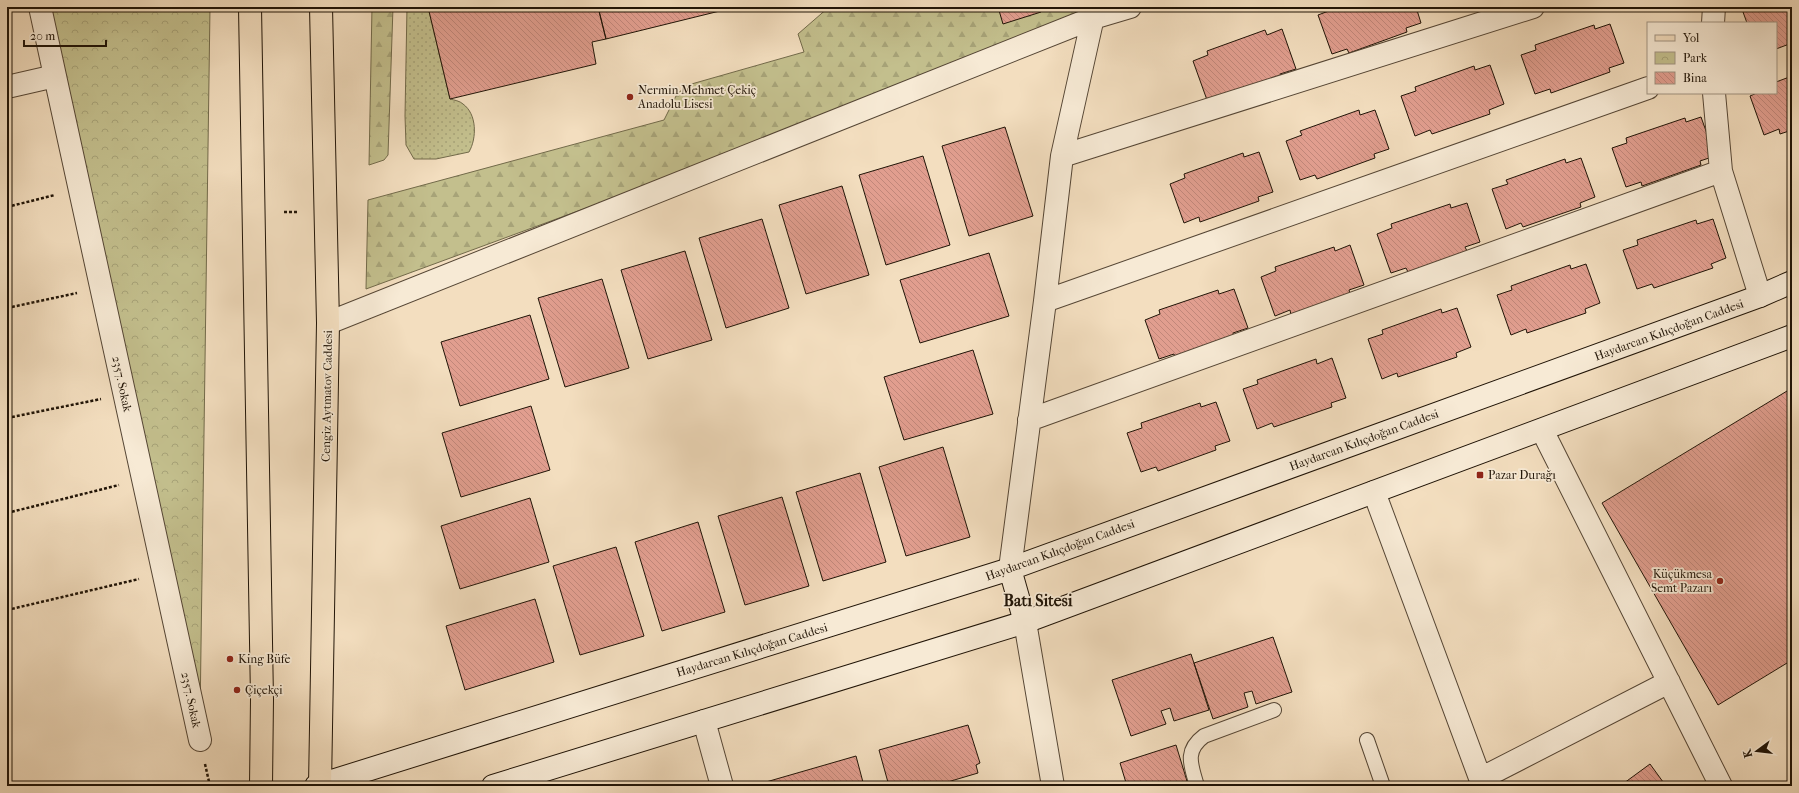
<svg xmlns="http://www.w3.org/2000/svg" width="1799" height="793" font-family="'IM FELL French Canon',serif">
  <style>
    .grass { fill: url(#grass-dots); stroke: #726a4a }
    .forest { fill: url(#forest-firs); stroke: #726a4a }
    .park { fill: url(#park-crowns); stroke: #726a4a }
    .building { fill: url(#building-back-hatch); stroke: #201407 }
    .lines { fill: none; stroke-linecap: round; stroke-linejoin: round }
    .service-casing { stroke: #554635; stroke-width: 16 }
    .minor-casing { stroke: #554635; stroke-width: 24 }
    .secondary-casing { stroke: #201407; stroke-width: 24 }
    .primary-casing { stroke: #201407; stroke-width: 24 }
    .path { stroke: #201407; stroke-width: 2.5; stroke-dasharray: 3 2; stroke-linecap: butt }
    .service { stroke: #f7ead5; stroke-width: 14 }
    .minor { stroke: #f7ead5; stroke-width: 22 }
    .secondary { stroke: #f7ead5; stroke-width: 22 }
    .primary { stroke: #f3debf; stroke-width: 22 }
    .poi-dot { fill: #8f2418; stroke: #f7ead5; stroke-width: 1.5 }
    .labels { text-anchor: middle; dominant-baseline: central; stroke-width: 3.5; stroke-linejoin: round; paint-order: stroke }
    .poi-label { font-size: 12px; fill: #201407; stroke: #f7ead5; text-anchor: start }
    .street-label { font-size: 12px; fill: #201407; stroke: #f7ead5 }
    .district-label { font-size: 16px; font-weight: bold; fill: #201407; stroke: #f7ead5 }
  </style>
  <defs>
    <pattern id="grass-dots" width="8" height="8" patternUnits="userSpaceOnUse"><rect width="8" height="8" fill="#c3bf8d"/><path d="M2 2h.1M6 6h.1" fill="none" stroke="#a7a378" stroke-width="1.8" stroke-linecap="round"/></pattern>
    <pattern id="forest-firs" width="22" height="20" patternUnits="userSpaceOnUse"><rect width="22" height="20" fill="#c3bf8d"/><path d="M5 1l3.5 6h-7zM16 11l3.5 6h-7z" fill="#a7a378"/></pattern>
    <pattern id="park-crowns" width="20" height="18" patternUnits="userSpaceOnUse"><rect width="20" height="18" fill="#c3bf8d"/><path d="M2 6a3 3 0 1 1 6 0M12 15a3 3 0 1 1 6 0" fill="none" stroke="#a7a378"/></pattern>
    <pattern id="building-back-hatch" width="6" height="6" patternUnits="userSpaceOnUse"><rect width="6" height="6" fill="#e19e8f"/><path d="M-1 5l2 2M0 0l6 6M5-1l2 2" fill="none" stroke="#c1877a"/></pattern>
  </defs>
  <rect width="100%" height="100%" fill="#f3debf"/>
  <filter id="stains"><feTurbulence type="fractalNoise" baseFrequency=".005" numOctaves="4"/><feColorMatrix values="0 0 0 0 .2 0 0 0 0 .09 0 0 0 0 .02 0 0 0 .5 -.17"/></filter>
  <radialGradient id="worn" r=".72"><stop offset=".6" stop-color="#630" stop-opacity="0"/><stop offset="1" stop-color="#630" stop-opacity=".3"/></radialGradient>
  <path class="grass" d="M407,7H428L450,99C454,100 460,101 463,104C477,114 477,138 469,152L436,159H414L406,145L405,116Z"/>
  <path class="forest" d="M372,7H393L388,155L384,160L369,165Z
    M829,7H1080L1076,28L366,289L368,200L664,120L677,94L688,85L804,52L798,34Z"/>
  <path class="park" d="M44,7H210L200,718Z"/>
  <path class="building" d="M428,7H598L606,39L592,42L596,64L450,99Z
    M598,7H736L606,39Z
    M998,7H1040L1041,12L1003,24Z
    M1333,7H1416L1421,23L1406,28L1407,32L1349,53L1347,49L1332,54L1318,15L1334,9Z
    M1756,7H1792V43L1776,49V23H1747L1743,12Z
    M1610,24L1624,63L1609,68L1610,72L1551,93L1550,89L1535,94L1521,55L1536,50L1535,45L1594,25L1595,29Z
    M1282,29L1296,69L1280,74L1282,78L1207,100L1193,61L1208,55L1207,51L1265,30L1267,35Z
    M1490,65L1504,104L1489,110L1490,114L1432,134L1430,130L1415,136L1401,96L1416,91L1415,87L1474,66L1475,70Z
    M1792,76V130L1780,134L1779,129L1764,135L1750,96L1757,93H1776V82Z
    M1359,110L1360,115L1375,110L1389,149L1374,154L1375,158L1317,179L1315,175L1300,180L1286,141L1302,135L1300,131Z
    M1701,117L1715,156L1700,161L1701,165L1642,186L1641,182L1626,187L1612,148L1627,143L1626,138L1685,118L1686,122Z
    M1005,127L1033,216L969,236L942,146Z
    M1259,152L1273,192L1258,197L1259,201L1200,222L1199,217L1184,223L1170,184L1185,178L1184,174L1243,153L1244,157Z
    M923,156L950,245L886,265L859,175Z
    M1581,158L1595,197L1580,203L1581,207L1523,227L1521,223L1506,229L1492,189L1508,184L1506,180L1565,159L1566,163Z
    M842,186L869,275L806,294L779,205Z
    M1467,203L1480,242L1465,247L1467,251L1408,272L1406,268L1391,273L1377,234L1392,228L1391,224L1450,204L1451,208Z
    M762,219L789,308L726,328L699,238Z
    M1713,219L1726,258L1711,264L1713,268L1654,288L1652,284L1637,289L1623,250L1638,245L1637,240L1696,220L1697,224Z
    M1350,245L1364,285L1349,290L1350,294L1291,315L1290,310L1275,316L1261,277L1276,271L1275,267L1334,247L1335,251Z
    M685,251L712,340L648,359L621,270Z
    M989,253L1009,316L920,343L900,280Z
    M1586,264L1600,303L1585,309L1586,313L1527,333L1526,329L1511,335L1497,295L1512,290L1511,286L1570,265L1571,269Z
    M602,279L629,368L565,387L538,298Z
    M1234,289L1248,328L1233,333L1234,338L1175,358L1174,354L1159,359L1145,320L1160,314L1159,310L1218,290L1219,294Z
    M1457,308L1471,347L1456,353L1457,357L1398,377L1397,373L1382,379L1368,339L1383,334L1382,330L1441,309L1442,313Z
    M530,315L549,379L460,406L441,342Z
    M973,350L993,414L904,440L884,377Z
    M1332,358L1346,398L1331,403L1332,407L1274,427L1272,423L1257,429L1243,389L1258,384L1257,380L1316,359L1317,364Z
    M1792,388V660L1718,705L1602,503Z
    M1216,402L1230,441L1215,446L1216,450L1158,471L1156,467L1141,472L1127,433L1142,428L1141,423L1200,403L1201,407Z
    M531,406L550,470L461,497L442,433Z
    M943,447L970,537L906,556L879,467Z
    M860,473L886,562L823,581L796,492Z
    M782,497L809,586L745,605L718,516Z
    M530,498L549,562L460,589L441,526Z
    M698,522L725,612L662,631L635,542Z
    M616,547L644,636L580,655L553,566Z
    M535,599L554,662L465,690L446,626Z
    M1273,637L1292,692L1256,704L1252,691L1244,693L1248,707L1213,719L1194,663Z
    M1191,654L1209,710L1174,721L1170,708L1161,711L1166,724L1131,736L1112,680Z
    M968,725L980,763L976,765L978,773L934,786H889L879,750Z
    M1176,745L1187,781L1174,786H1127L1120,763Z
    M856,756L864,786H767L766,782Z
    M1650,764L1666,786H1620Z"/>
  <g class="lines">
    <g class="service-casing">
      <path id="service" d="M1367,740L1383,786
        M1197,786C1191,765 1184,751 1204,736L1274,710"/>
    </g>
    <g class="minor-casing">
      <path id="minor" d="M40,7L55,76
        M1713,23L1714,7
        M7,87L55,76L200,740
        M1714,93L1721,171
        M1062,156L1533,7
        M1045,301L1648,88
        M328,323L1093,18L1130,7
        M1029,420L1721,171L1760,296
        M1542,430L1721,786
        M1374,492L1483,786
        M1010,569L1045,301L1062,156L1095,8
        M1025,622L1053,786
        M704,721L722,786
        M1480,779L1669,682"/>
    </g>
    <g class="secondary-casing">
      <path id="secondary" d="M1010,569L1025,622
        M316,786L1010,569L1760,296L1792,282
        M493,786L1025,622L1792,336"/>
    </g>
    <g class="primary-casing">
      <path id="primary" d="M250,7L262,699L261,786
        M320,786L328,323L321,7"/>
    </g>
    <path class="path" d="M7,207L55,195
      M284,212H297
      M7,308L77,293
      M7,418L101,399
      M7,513L119,485
      M7,610L139,579
      M205,764L210,786"/>
    <use href="#service" class="service"/>
    <use href="#minor" class="minor"/>
    <use href="#secondary" class="secondary"/>
    <use href="#primary" class="primary"/>
  </g>
  <g class="poi-dot">
    <circle cx="630" cy="97" r="4"/>
    <rect x="1476" y="471" width="8" height="8" rx="2"/>
    <circle cx="1720" cy="581" r="4"/>
    <circle cx="230" cy="659" r="4"/>
    <circle cx="237" cy="690" r="4"/>
  </g>
  <g class="labels">
    <g class="poi-label">
      <text x="638" y="90">Nermin Mehmet Çekiç<tspan x="638" dy="14">Anadolu Lisesi</tspan></text>
      <text x="1488" y="475">Pazar Durağı</text>
      <text x="1712" y="574" text-anchor="end">Küçükmesa<tspan x="1712" dy="14">Semt Pazarı</tspan></text>
      <text x="238" y="659">King Büfe</text>
      <text x="245" y="690">Çiçekçi</text>
    </g>
    <g class="street-label">
      <text transform="translate(1669 330) rotate(-20)">Haydarcan Kılıçdoğan Caddesi</text>
      <text transform="translate(122 384) rotate(78)">2357. Sokak</text>
      <text transform="translate(327 396) rotate(-89)">Cengiz Aytmatov Caddesi</text>
      <text transform="translate(1364 440) rotate(-20)">Haydarcan Kılıçdoğan Caddesi</text>
      <text transform="translate(1060 550) rotate(-20)">Haydarcan Kılıçdoğan Caddesi</text>
      <text transform="translate(752 650) rotate(-17)">Haydarcan Kılıçdoğan Caddesi</text>
      <text transform="translate(191 700) rotate(78)">2357. Sokak</text>
    </g>
    <g class="district-label">
      <text x="1038" y="600">Batı Sitesi</text>
    </g>
  </g>
  <rect width="1799" height="793" fill="none" stroke="#f3debf" stroke-width="24"/>
  <rect x="8" y="8" width="1783" height="777" fill="none" stroke="#201407" stroke-width="2"/>
  <rect x="12" y="12" width="1775" height="769" fill="none" stroke="#201407"/>
  <rect x="1647" y="22" width="130" height="72" fill="#f7ead5" stroke="#a19483"/>
  <rect x="1655" y="35" width="20" height="6" fill="#f3debf" stroke="#a19483"/>
  <text x="1683" y="42" font-size="12" fill="#201407">Yol</text>
  <rect x="1655" y="52" width="20" height="12" fill="url(#park-crowns)" stroke="#a19483"/>
  <text x="1683" y="62" font-size="12" fill="#201407">Park</text>
  <rect x="1655" y="72" width="20" height="12" fill="url(#building-back-hatch)" stroke="#a19483"/>
  <text x="1683" y="82" font-size="12" fill="#201407">Bina</text>
  <g transform="translate(1757 751) rotate(255)" stroke="#f7ead5" stroke-width="3" paint-order="stroke">
  <path d="M0-3L7 15L0 10L-7 15Z" fill="#201407"/>
  <text y="-6" font-size="11" font-weight="bold" text-anchor="middle" fill="#201407">K</text>
  </g>
  <path d="M24 40v6h82v-6" fill="none" stroke="#201407" stroke-width="2"/>
  <text x="30" y="40" font-size="12" fill="#201407" stroke="#f7ead5" stroke-width="3" paint-order="stroke">20 m</text>
  <rect width="100%" height="100%" filter="url(#stains)"/>
  <rect width="100%" height="100%" fill="url(#worn)"/>
</svg>
